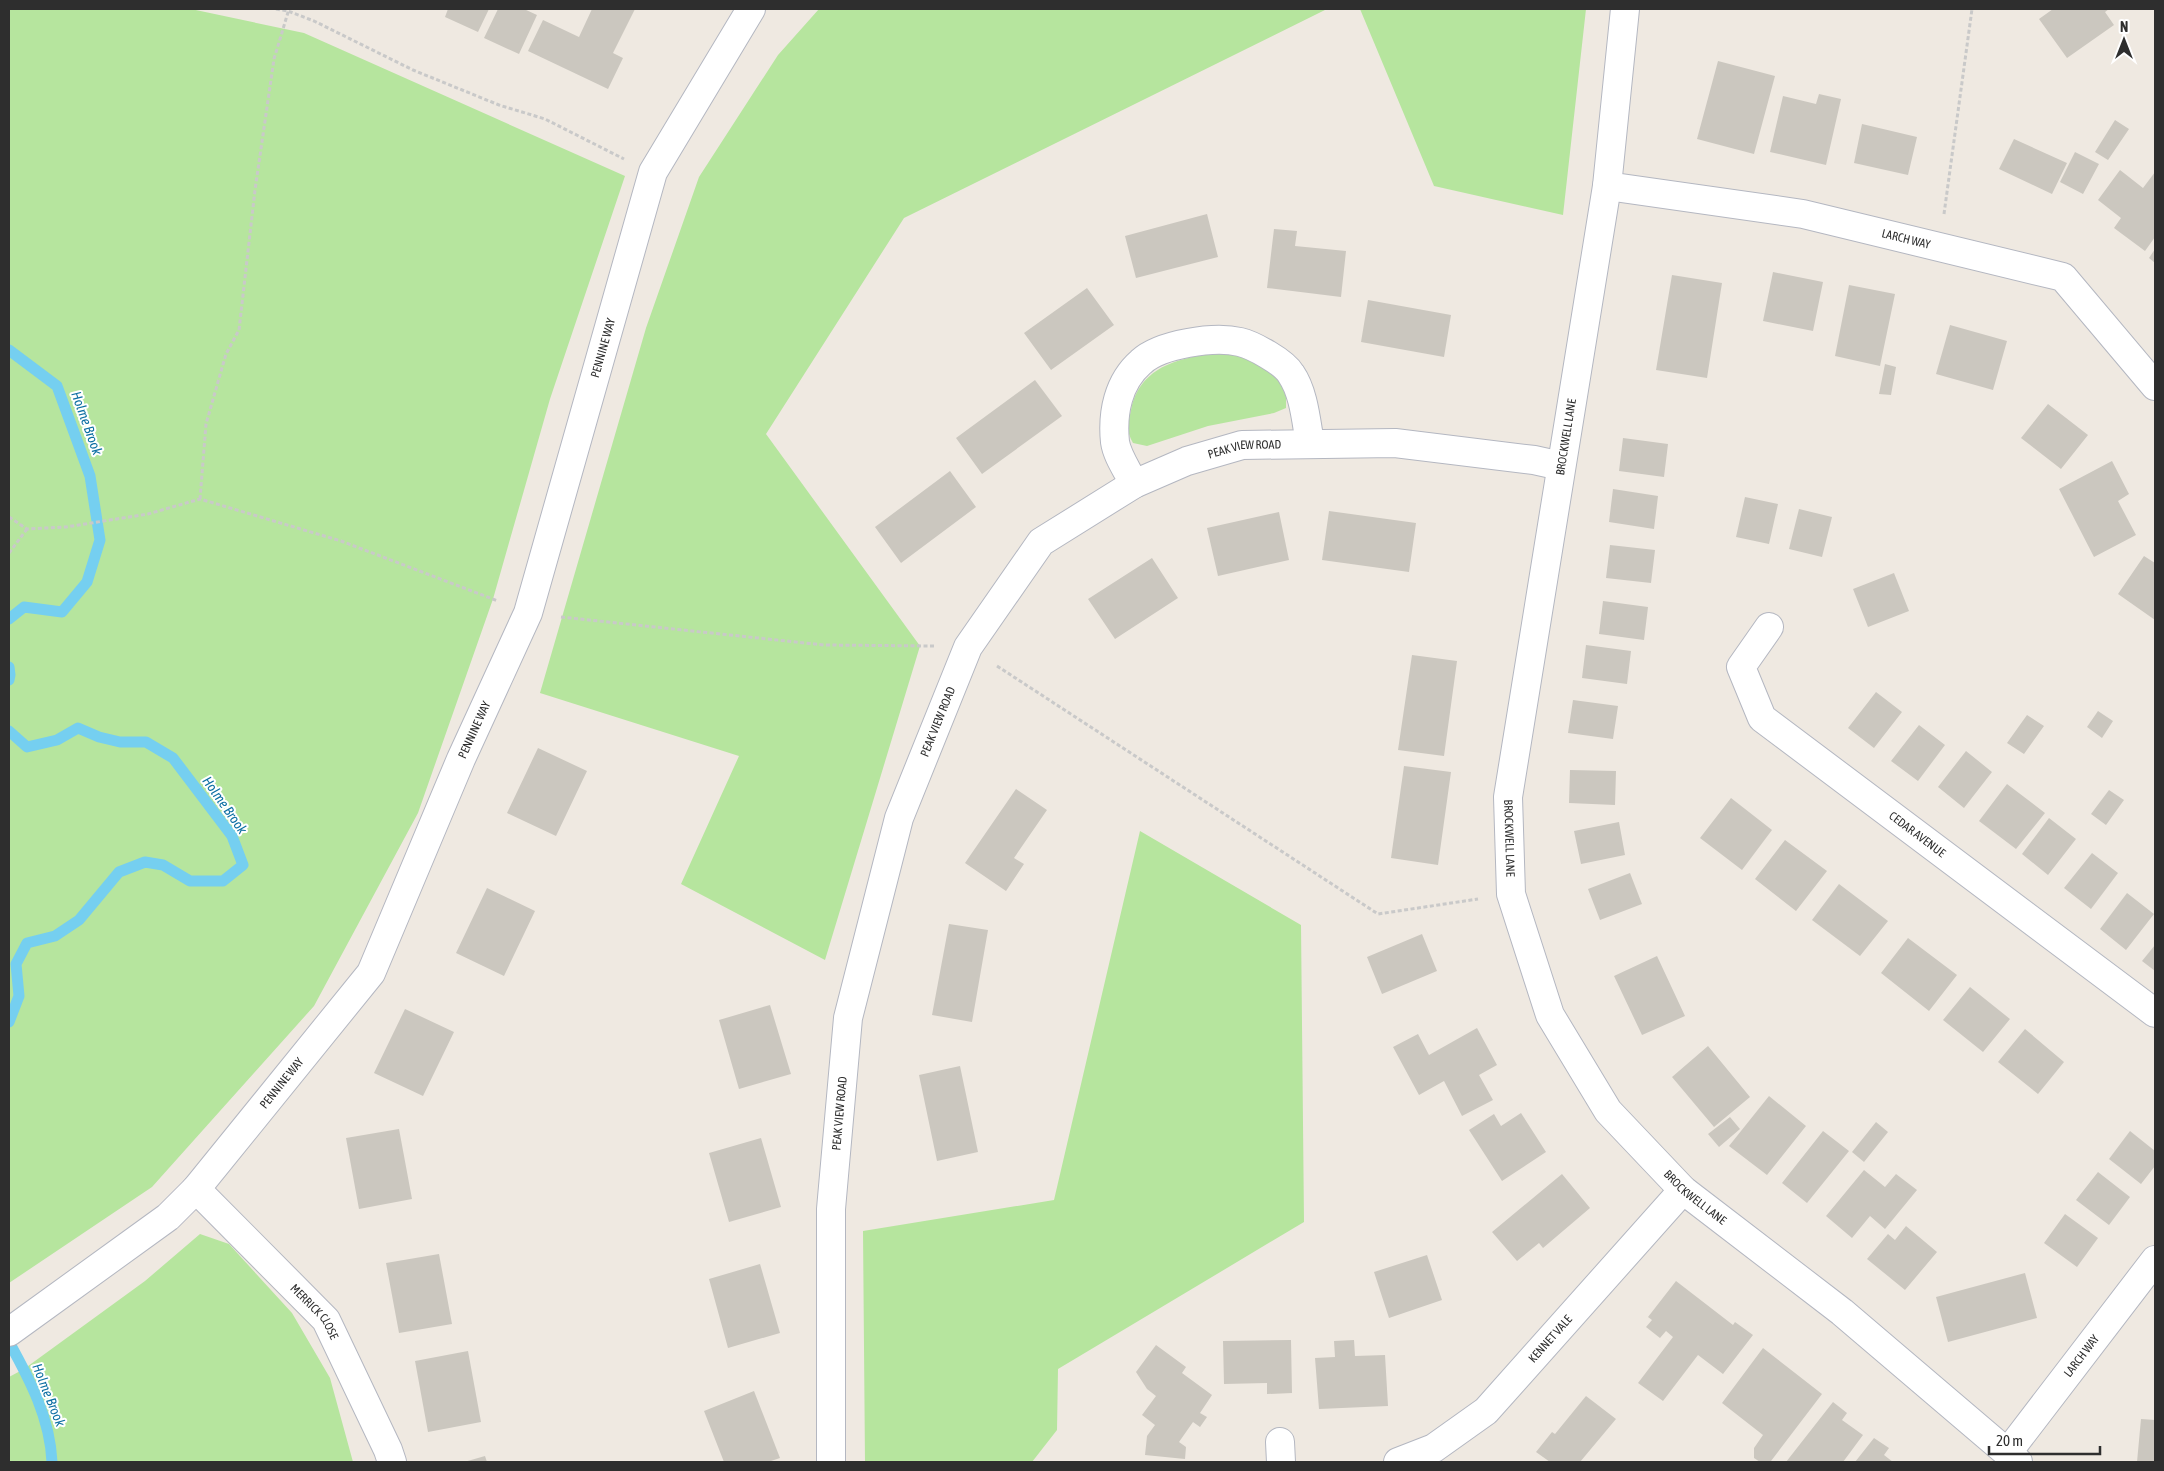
<svg xmlns="http://www.w3.org/2000/svg" width="2164" height="1471" font-family="'Asap Condensed',sans-serif">
  <style>
    .green { fill: #b6e59e }
    .lines { fill: none; stroke-linecap: round; stroke-linejoin: round }
    .stream { stroke: #75cff0; stroke-width: 11 }
    .building { fill: #cbc7bf }
    .minor-casing { stroke: #b4b7c1; stroke-width: 30 }
    .tertiary-casing { stroke: #b4b7c1; stroke-width: 30 }
    .path { stroke: #c9c9c9; stroke-width: 3; stroke-dasharray: 4 2.5; stroke-linecap: butt }
    .minor { stroke: #fff; stroke-width: 28 }
    .tertiary { stroke: #fff; stroke-width: 28 }
    .labels { text-anchor: middle; dominant-baseline: central; stroke-width: 4; stroke-linejoin: round; paint-order: stroke }
    .street-label { font-size: 12px; fill: #2e2e2e; stroke: #fff }
    .water-label { font-size: 14px; font-style: italic; fill: #0d6fa3; stroke: #fff }
  </style>
  <rect width="100%" height="100%" fill="#efe9e1"/>
  <path class="green" d="M9,9H191L304,33L625,176L550,399L493,599L418,813L314,1006L152,1187L9,1283Z
    M819,9H1327L904,218L766,434L920,646L825,960L681,884L739,756L540,693L646,328L699,177L778,55Z
    M1360,9H1586L1563,215L1434,186Z
    M1231,352L1255,357L1279,379L1286,395V408L1274,413L1208,426L1147,446L1133,443C1126,431 1128,424 1131,410C1141,361 1189,356 1231,352Z
    M1140,831L1301,925L1304,1222L1058,1369L1057,1430L1032,1462H865L863,1231L1054,1200Z
    M200,1234L229,1244L292,1313L330,1378L353,1462H9V1377L24,1369L145,1281Z"/>
  <g class="lines">
    <path class="stream" d="M9,350L57,386L90,476L100,540L87,582L62,612L24,607L9,619
      M9,667L10,675L9,680
      M9,731L27,747L57,740L78,728L99,737L120,742H146L173,758L232,836L243,865L223,881H190L163,865L145,862L119,872L79,920L55,936L27,943L16,964L19,996L9,1022
      M9,1342C30,1380 50,1418 52,1462"/>
  </g>
  <path class="building" d="M448,9H489L478,32L445,17Z
    M498,9H524L537,15L519,54L484,38Z
    M592,9H635L613,53L623,58L608,89L528,51L543,20L579,37Z
    M2053,9H2109L2105,12L2114,25L2067,58L2039,19Z
    M1718,61L1775,76L1754,154L1697,139Z
    M1819,94L1841,99L1826,165L1770,152L1783,96L1816,104Z
    M2115,120L2129,129L2108,160L2095,152Z
    M1862,124L1917,137L1908,175L1854,163Z
    M2014,139L2067,163L2052,194L1999,169Z
    M2075,152L2099,164L2083,194L2060,182Z
    M2120,170L2143,188L2155,172V237L2145,251L2114,228L2121,218L2098,200Z
    M1207,214L1218,257L1136,278L1125,236Z
    M1274,229L1297,231L1295,246L1346,251L1341,297L1267,288Z
    M2155,249V263L2149,258Z
    M1773,272L1823,282L1813,331L1763,321Z
    M1672,275L1722,283L1707,378L1656,370Z
    M1849,285L1895,294L1880,366L1835,356Z
    M1087,288L1114,325L1051,370L1024,333Z
    M1368,300L1451,315L1444,357L1361,342Z
    M1950,325L2007,341L1993,390L1936,374Z
    M1885,364L1896,367L1891,395L1879,394Z
    M1035,380L1062,416L982,474L956,438Z
    M2048,404L2088,435L2061,469L2021,438Z
    M1623,438L1668,444L1664,477L1619,471Z
    M2112,461L2129,494L2118,501L2136,535L2094,557L2059,489Z
    M950,471L976,507L901,563L875,527Z
    M1613,489L1658,496L1654,529L1609,522Z
    M1745,497L1778,504L1769,544L1736,537Z
    M1799,509L1832,517L1822,557L1789,549Z
    M1329,511L1416,523L1409,572L1322,560Z
    M1279,512L1289,560L1218,576L1207,528Z
    M1610,545L1655,550L1651,583L1606,578Z
    M2144,556L2155,563V620L2118,594Z
    M1152,558L1178,598L1115,639L1088,599Z
    M1894,573L1909,611L1868,627L1853,589Z
    M1603,601L1648,607L1644,640L1599,634Z
    M1586,645L1631,651L1627,684L1582,678Z
    M1412,655L1457,661L1444,756L1398,750Z
    M1876,692L1902,712L1874,748L1848,728Z
    M1573,700L1618,706L1613,739L1568,733Z
    M2098,711L2113,721L2102,738L2087,727Z
    M2027,715L2044,726L2024,754L2007,743Z
    M1919,725L1945,745L1918,781L1891,761Z
    M538,748L587,771L556,836L507,813Z
    M1966,751L1992,772L1964,808L1938,787Z
    M1404,766L1451,772L1438,865L1391,858Z
    M1570,770L1616,771L1615,805L1569,803Z
    M2007,784L2045,813L2016,849L1979,821Z
    M1016,789L1047,810L1014,858L1024,864L1006,891L965,863Z
    M2109,790L2124,800L2106,825L2091,814Z
    M1731,798L1772,830L1742,870L1700,838Z
    M2049,818L2076,839L2048,875L2022,854Z
    M1619,822L1625,855L1581,864L1574,831Z
    M1785,840L1827,871L1796,911L1755,879Z
    M2092,853L2118,873L2091,909L2064,888Z
    M1630,873L1642,904L1600,920L1588,889Z
    M1839,884L1888,921L1860,956L1812,920Z
    M487,888L535,911L504,976L456,953Z
    M2127,893L2154,914L2126,950L2100,929Z
    M949,924L988,930L972,1022L932,1015Z
    M1422,934L1437,971L1382,994L1367,957Z
    M1908,938L1957,975L1929,1011L1881,973Z
    M2155,945V971L2142,961Z
    M1657,956L1685,1016L1642,1035L1614,976Z
    M1970,987L2010,1019L1983,1052L1943,1020Z
    M770,1005L791,1074L739,1089L719,1020Z
    M405,1009L454,1032L423,1096L374,1073Z
    M1477,1028L1497,1065L1479,1075L1493,1100L1462,1116L1444,1081L1419,1095L1393,1047L1418,1034L1429,1055Z
    M2025,1029L2064,1062L2038,1094L1998,1062Z
    M1708,1046L1750,1097L1714,1127L1672,1077Z
    M960,1066L978,1152L937,1161L919,1075Z
    M1769,1096L1806,1126L1767,1175L1729,1146Z
    M1521,1113L1546,1152L1502,1181L1469,1130L1494,1114L1501,1126Z
    M1730,1117L1740,1129L1719,1147L1708,1134Z
    M1876,1122L1888,1132L1864,1162L1852,1152Z
    M399,1129L412,1199L359,1209L346,1138Z
    M1823,1131L1849,1151L1807,1203L1782,1183Z
    M2130,1131L2155,1151V1166L2141,1184L2109,1159Z
    M761,1138L781,1207L729,1222L709,1153Z
    M1864,1170L1885,1187L1896,1174L1917,1190L1885,1229L1870,1216L1852,1238L1826,1216Z
    M2098,1172L2130,1197L2109,1225L2076,1200Z
    M1562,1174L1590,1208L1543,1248L1539,1243L1517,1261L1492,1232Z
    M2065,1214L2098,1238L2077,1267L2044,1243Z
    M1906,1226L1937,1252L1905,1290L1867,1259L1888,1234L1895,1240Z
    M439,1254L452,1324L399,1333L386,1263Z
    M1427,1255L1442,1300L1389,1318L1374,1272Z
    M760,1264L780,1333L728,1348L709,1279Z
    M2025,1273L2037,1318L1948,1342L1936,1297Z
    M1676,1281L1733,1325L1735,1322L1753,1335L1723,1374L1698,1355L1663,1401L1638,1383L1673,1337L1666,1331L1660,1338L1646,1327L1652,1320L1648,1317Z
    M1291,1340L1292,1393L1267,1394V1383L1224,1384L1223,1341Z
    M1354,1340L1355,1356L1385,1355L1388,1406L1319,1409L1315,1358L1335,1357L1334,1341Z
    M1156,1345L1186,1367L1182,1373L1212,1395L1200,1413L1207,1417L1200,1427L1193,1422L1179,1442L1186,1447L1185,1459L1145,1455L1147,1436L1155,1425L1142,1415L1156,1396L1147,1389L1136,1372Z
    M1763,1348L1822,1394L1771,1461L1760,1462L1754,1458V1448L1763,1435L1722,1403Z
    M468,1351L481,1422L428,1432L415,1361Z
    M754,1391L780,1458L768,1462H724L704,1411Z
    M1586,1396L1616,1419L1580,1462H1550L1536,1452L1552,1432L1555,1434Z
    M1833,1402L1847,1413L1842,1420L1863,1435L1843,1462H1786Z
    M2141,1419L2155,1420V1462H2137Z
    M1874,1438L1889,1448L1884,1455L1893,1462H1855Z
    M485,1456L487,1462H464Z"/>
  <g class="lines">
    <g class="minor-casing">
      <g id="minor">
        <path id="s1" d="M1607,186L1803,214L2063,277L2155,386"/>
        <path d="M1134,484C1128,471 1117,456 1115,442C1112,413 1118,382 1141,362C1160,344 1214,336 1240,342C1253,345 1284,362 1291,374C1304,393 1306,421 1310,443"/>
        <path id="s2" d="M1769,627L1741,667L1762,718L2155,1013"/>
        <path id="s3" d="M196,1189L326,1320L388,1450L392,1462"/>
        <path d="M1280,1442L1281,1462"/>
        <path id="s4" d="M2008,1452L2155,1260"/>
        <path id="s5" d="M831,1462V1209L848,1018L899,818L968,647L1041,542L1134,484L1187,461L1242,445L1395,443L1534,460L1561,466"/>
        <path id="s6" d="M1398,1462L1434,1448L1486,1411L1683,1190"/>
      </g>
    </g>
    <g class="tertiary-casing">
      <g id="tertiary">
        <path id="s7" d="M1625,9L1607,186L1508,797L1511,894L1550,1015L1608,1111L1683,1190L1842,1312L2018,1462"/>
        <path id="s8" d="M9,1332L168,1217L196,1189L371,973L461,759L528,613L653,172L751,9"/>
      </g>
    </g>
    <path class="path" d="M276,9L288,11L314,21L413,70L499,105L545,119L624,159
      M1944,214L1972,9
      M200,499L206,424L226,354L239,330L255,190L274,59L289,9
      M9,517L27,529L66,527L148,514L200,499L341,541L498,601
      M9,553L27,529
      M561,617L824,645L934,646
      M997,666L1378,914L1478,899"/>
    <use href="#minor" class="minor"/>
    <use href="#tertiary" class="tertiary"/>
  </g>
  <g class="labels">
    <g class="street-label">
      <text stroke="none"><textPath href="#s1" startOffset="304">LARCH WAY</textPath></text>
      <text stroke="none"><textPath href="#s8" startOffset="1182">PENNINE WAY</textPath></text>
      <text transform="translate(1566 437) rotate(-81)">BROCKWELL LANE</text>
      <text stroke="none"><textPath href="#s5" startOffset="1190">PEAK VIEW ROAD</textPath></text>
      <text stroke="none"><textPath href="#s5" startOffset="755">PEAK VIEW ROAD</textPath></text>
      <text stroke="none"><textPath href="#s8" startOffset="778">PENNINE WAY</textPath></text>
      <text stroke="none"><textPath href="#s2" startOffset="298">CEDAR AVENUE</textPath></text>
      <text stroke="none"><textPath href="#s7" startOffset="838">BROCKWELL LANE</textPath></text>
      <text stroke="none"><textPath href="#s8" startOffset="372">PENNINE WAY</textPath></text>
      <text stroke="none"><textPath href="#s5" startOffset="349">PEAK VIEW ROAD</textPath></text>
      <text stroke="none"><textPath href="#s7" startOffset="1256">BROCKWELL LANE</textPath></text>
      <text stroke="none"><textPath href="#s3" startOffset="171">MERRICK CLOSE</textPath></text>
      <text stroke="none"><textPath href="#s6" startOffset="199">KENNET VALE</textPath></text>
      <text stroke="none"><textPath href="#s4" startOffset="121">LARCH WAY</textPath></text>
    </g>
    <g class="water-label">
      <text transform="translate(87 423) rotate(70)">Holme Brook</text>
      <text transform="translate(225 805) rotate(55)">Holme Brook</text>
      <text transform="translate(49 1395) rotate(68)">Holme Brook</text>
    </g>
  </g>
  <rect width="2164" height="1471" fill="none" stroke="#2e2e2e" stroke-width="20"/>
  <g transform="translate(2124 40)" stroke="#ffffff" stroke-width="4" paint-order="stroke">
  <path d="M0-4L9 19L0 12L-9 19Z" fill="#2e2e2e"/>
  <text y="-8" font-size="14" font-weight="bold" text-anchor="middle" fill="#2e2e2e">N</text>
  </g>
  <path d="M1989 1446v8h111v-8" fill="none" stroke="#2e2e2e" stroke-width="2.5"/>
  <text x="1996" y="1446" font-size="15" fill="#2e2e2e" stroke="#ffffff" stroke-width="4" paint-order="stroke">20 m</text>
</svg>
